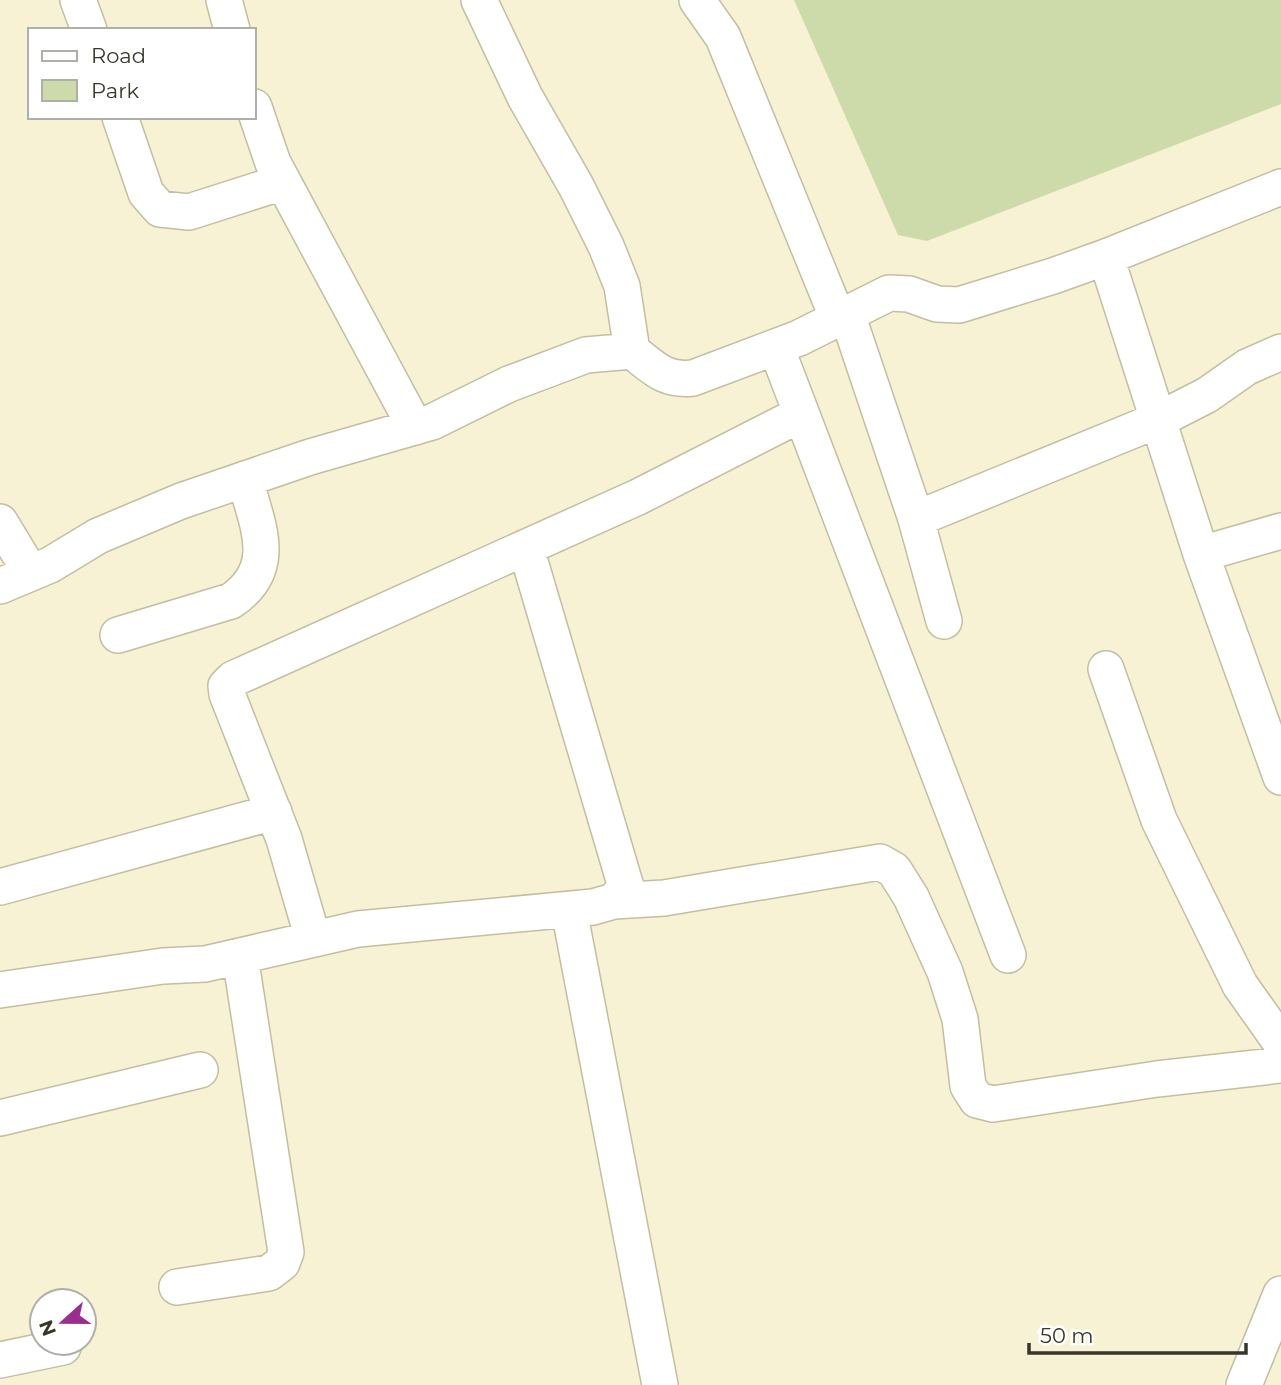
<svg xmlns="http://www.w3.org/2000/svg" width="1281" height="1385" font-family="Montserrat,sans-serif">
  <style>
    .green { fill: #cddaa9 }
    .lines { fill: none; stroke-linecap: round; stroke-linejoin: round }
    .minor-casing { stroke: #c3bea1; stroke-width: 38 }
    .minor { stroke: #fff; stroke-width: 35 }
  </style>
  <rect width="100%" height="100%" fill="#f7f2d3"/>
  <path class="green" d="M794,0H1281V104L927,241L898,235Z"/>
  <g class="lines">
    <g class="minor-casing">
      <path id="minor" d="M78,0L89,30
        M224,0L232,30
        M479,0L525,97L576,186L606,246L622,286L632,351
        M697,0L723,37L838,319
        M254,107L273,163L415,427
        M120,117L146,193L160,209L189,212L283,182
        M1106,257L1201,554L1281,777
        M847,314L916,519L944,621
        M776,347L1008,955
        M916,519L1158,420L1207,395L1247,367L1281,352
        M0,522L31,573
        M1201,554L1281,531
        M0,586L50,565L98,536L181,501L310,457L432,422L509,384L586,355L632,351C654,368 664,381 693,378L799,338L889,293L909,294L937,304L959,305L1053,276L1106,257L1281,187
        M118,635L231,601C280,568 257,525 245,479
        M1106,669L1159,820L1240,985L1281,1043
        M0,887L274,812
        M614,901L664,898L880,862L894,870L911,897L945,972L960,1019L968,1086L977,1100L993,1104L1157,1079L1281,1065
        M569,910L660,1385
        M313,939L284,839L227,694L226,686L233,679L638,497L801,414
        M0,990L163,966L205,964L358,929L593,907L614,901L626,887L526,548
        M0,1118L200,1070
        M177,1287L269,1273L282,1263L286,1252L240,956
        M0,1360L63,1347
        M1244,1385L1281,1294"/>
    </g>
    <use href="#minor" class="minor"/>
  </g>
  <rect x="28" y="28" width="228" height="91" fill="#ffffff" stroke="#afafaa" stroke-width="2"/>
  <rect x="42" y="51" width="35" height="10" fill="#ffffff" stroke="#afafaa" stroke-width="2"/>
  <text x="91" y="63" font-size="21" fill="#38362a">Road</text>
  <rect x="42" y="80" width="35" height="21" fill="#cddaa9" stroke="#afafaa" stroke-width="2"/>
  <text x="91" y="98" font-size="21" fill="#38362a">Park</text>
  <g transform="translate(63 1322) rotate(249)"><circle r="33" fill="#ffffff" stroke="#afafaa" stroke-width="2"/>
  <path d="M0-5L12 26L0 18L-12 26Z" fill="#992e90"/>
  <text y="-10" font-size="19" font-weight="bold" text-anchor="middle" fill="#38362a">N</text>
  </g>
  <path d="M1029 1343v10h217v-10" fill="none" stroke="#38362a" stroke-width="3.5"/>
  <text x="1040" y="1343" font-size="21" fill="#38362a" stroke="#ffffff" stroke-width="5" paint-order="stroke">50 m</text>
</svg>
